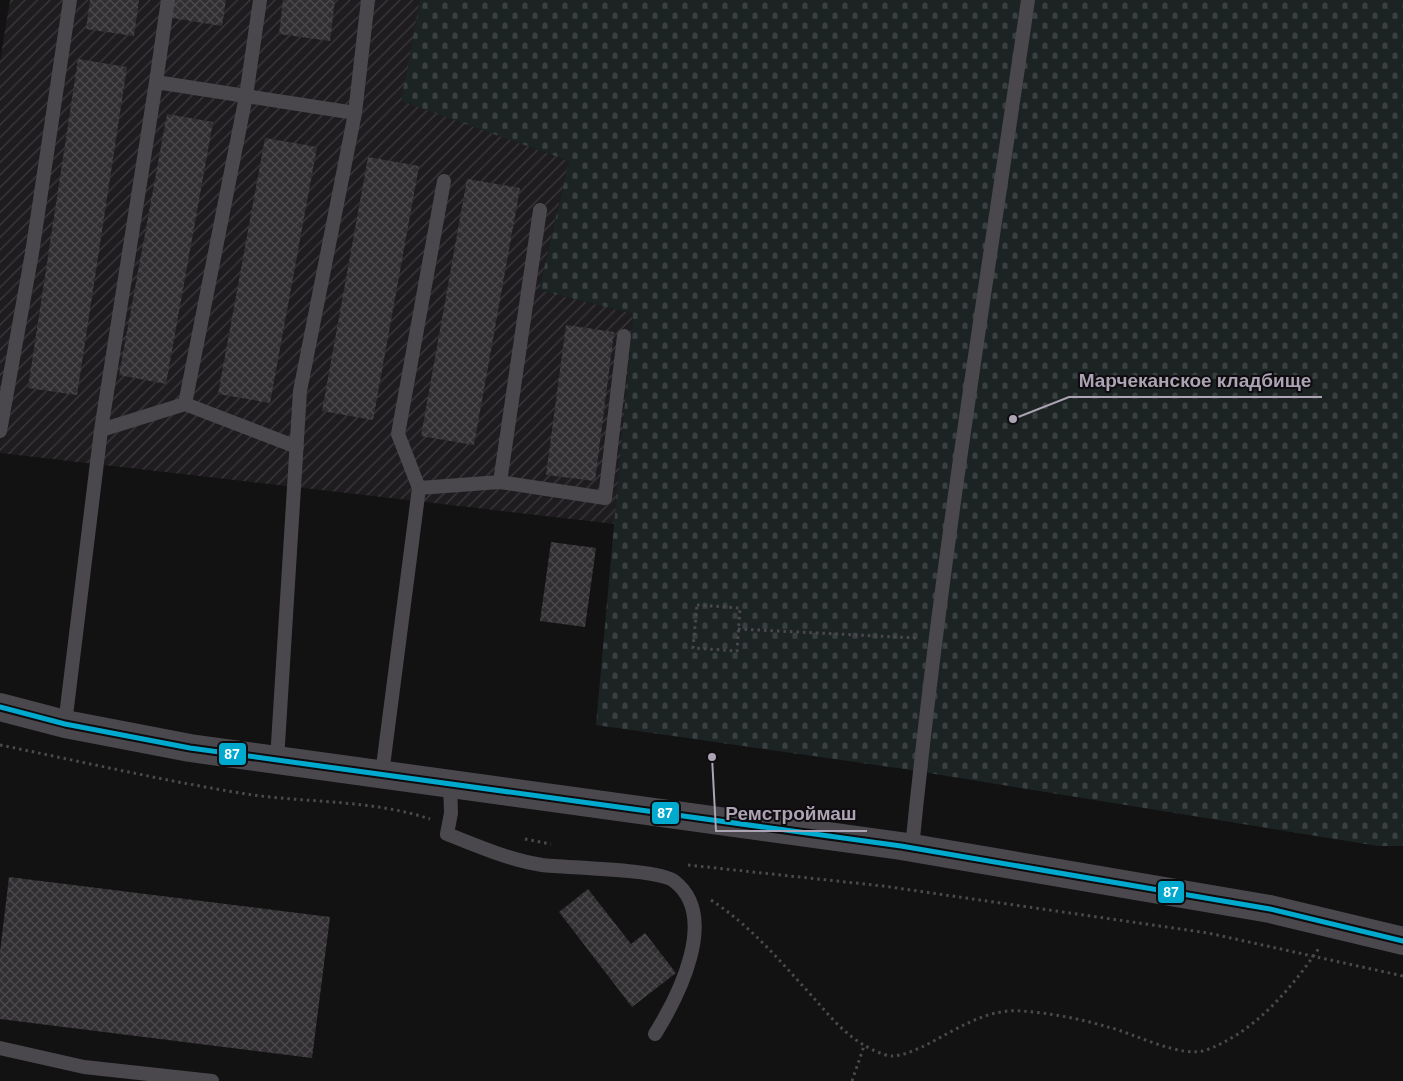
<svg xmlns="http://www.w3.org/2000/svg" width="1403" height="1081" font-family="Arial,sans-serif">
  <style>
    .industrial { fill: url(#industrial-furrows) }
    .cemetery { fill: url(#cemetery-stones) }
    .building { fill: url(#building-cross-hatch) }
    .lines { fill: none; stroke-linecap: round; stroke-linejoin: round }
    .path { stroke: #4b494e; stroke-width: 3; stroke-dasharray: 2.5 4; stroke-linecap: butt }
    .service { stroke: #4a484c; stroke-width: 14 }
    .tertiary { stroke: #4a484c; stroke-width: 28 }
    .bus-1-casing { stroke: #0e0c0e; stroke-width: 9 }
    .bus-1 { stroke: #00a9ce; stroke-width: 5 }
    .leader { fill: none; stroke: #aca3b4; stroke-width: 2 }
    .callout-dot { fill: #aca3b4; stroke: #0e0c0e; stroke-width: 2 }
    .callout-label { font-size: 19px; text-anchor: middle; font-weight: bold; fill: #aca3b4; stroke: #0e0c0e; stroke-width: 4; stroke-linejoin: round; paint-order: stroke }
    .line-badge { stroke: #0e0c0e; stroke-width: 2 }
    .badge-label { font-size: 14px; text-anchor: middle; font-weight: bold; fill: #fff }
  </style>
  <defs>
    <pattern id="industrial-furrows" width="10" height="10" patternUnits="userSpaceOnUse" patternTransform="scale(1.25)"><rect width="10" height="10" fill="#1e1c1e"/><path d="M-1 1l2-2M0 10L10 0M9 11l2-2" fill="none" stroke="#3c3a3c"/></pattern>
    <pattern id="cemetery-stones" width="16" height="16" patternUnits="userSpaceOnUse" patternTransform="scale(1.25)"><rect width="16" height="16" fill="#1c2323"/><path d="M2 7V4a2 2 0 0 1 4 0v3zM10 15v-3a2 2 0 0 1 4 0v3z" fill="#3a4041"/></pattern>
    <pattern id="building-cross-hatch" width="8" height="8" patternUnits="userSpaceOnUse" patternTransform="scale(1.25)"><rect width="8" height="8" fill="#312f32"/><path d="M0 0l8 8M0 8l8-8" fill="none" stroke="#4c4a4d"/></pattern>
  </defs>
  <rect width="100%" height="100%" fill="#121212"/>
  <path class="industrial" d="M10,0H420L402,101L569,161L539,290L633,314L615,524L0,453V61Z"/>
  <path class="cemetery" d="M420,0H1403V846H1378L904,769L596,725L633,314L539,290L569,161L401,101Z"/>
  <path class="building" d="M90,0H139L134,36L86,29Z
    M174,0H226L222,26L172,18Z
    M283,0H335L330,41L279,34Z
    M78,59L127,67L77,395L28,388Z
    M167,114L213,122L166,384L119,375Z
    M265,138L317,147L270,403L218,394Z
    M368,157L419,166L373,420L322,411Z
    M467,179L520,188L474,445L421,436Z
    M566,325L614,332L595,481L546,475Z
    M551,542L596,548L585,627L540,621Z
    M9,877L330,917L312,1058L0,1019V952Z
    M588,889L631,944L645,933L676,973L632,1007L559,912Z"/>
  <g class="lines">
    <path class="path" d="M697,605L740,608L737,651L693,648Z
      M738,629L917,638
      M0,745C84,762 168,782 253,795C312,803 373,800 430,819
      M525,839L551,844
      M688,865L883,886L1208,933L1403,976
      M711,900C751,926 780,961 812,996C827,1013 844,1034 864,1045C870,1049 885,1056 892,1056C902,1056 915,1050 924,1046C956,1030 986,1008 1022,1011C1050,1013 1081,1019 1108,1027C1133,1033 1182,1059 1206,1050C1254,1033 1291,989 1319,948
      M852,1081L864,1046"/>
    <path class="service" d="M168,0L156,82L355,113
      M185,404L297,447
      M101,430L156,82
      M0,431L32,253L70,0
      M500,482L605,498L624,336
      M419,488L398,434L444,181
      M65,724L101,430L185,404L246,96L260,0
      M277,760L300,391L355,113L368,0
      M382,774L419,488L500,482L540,210
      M450,784L451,813L447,834C478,846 509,860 542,865C567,868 658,869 674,881C720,916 678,997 655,1034
      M912,848C940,564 987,282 1028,0
      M0,1048L84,1067L212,1081"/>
    <path class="tertiary" d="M0,707L65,724L190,748L901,846L1270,909L1403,941"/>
    <g class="bus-1-casing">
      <path id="bus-1" d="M0,707L65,724L190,748L901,846L1270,909L1403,941"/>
    </g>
    <use href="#bus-1" class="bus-1"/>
  </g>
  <path class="leader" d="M1013 419L1069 397H1322M712 757L716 831H867"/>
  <g class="callout-dot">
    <circle cx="1013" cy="419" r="5"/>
    <circle cx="712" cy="757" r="5"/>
  </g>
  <g class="callout-label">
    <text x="1195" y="387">Марчеканское кладбище</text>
    <text x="791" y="820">Ремстроймаш</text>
  </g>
  <g class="line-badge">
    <rect x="218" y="742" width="29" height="24" rx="5" fill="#00a9ce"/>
    <rect x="651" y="801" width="29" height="24" rx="5" fill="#00a9ce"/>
    <rect x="1157" y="880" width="28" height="24" rx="5" fill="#00a9ce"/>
  </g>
  <g class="badge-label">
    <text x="232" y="759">87</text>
    <text x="665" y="818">87</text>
    <text x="1171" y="897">87</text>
  </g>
</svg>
